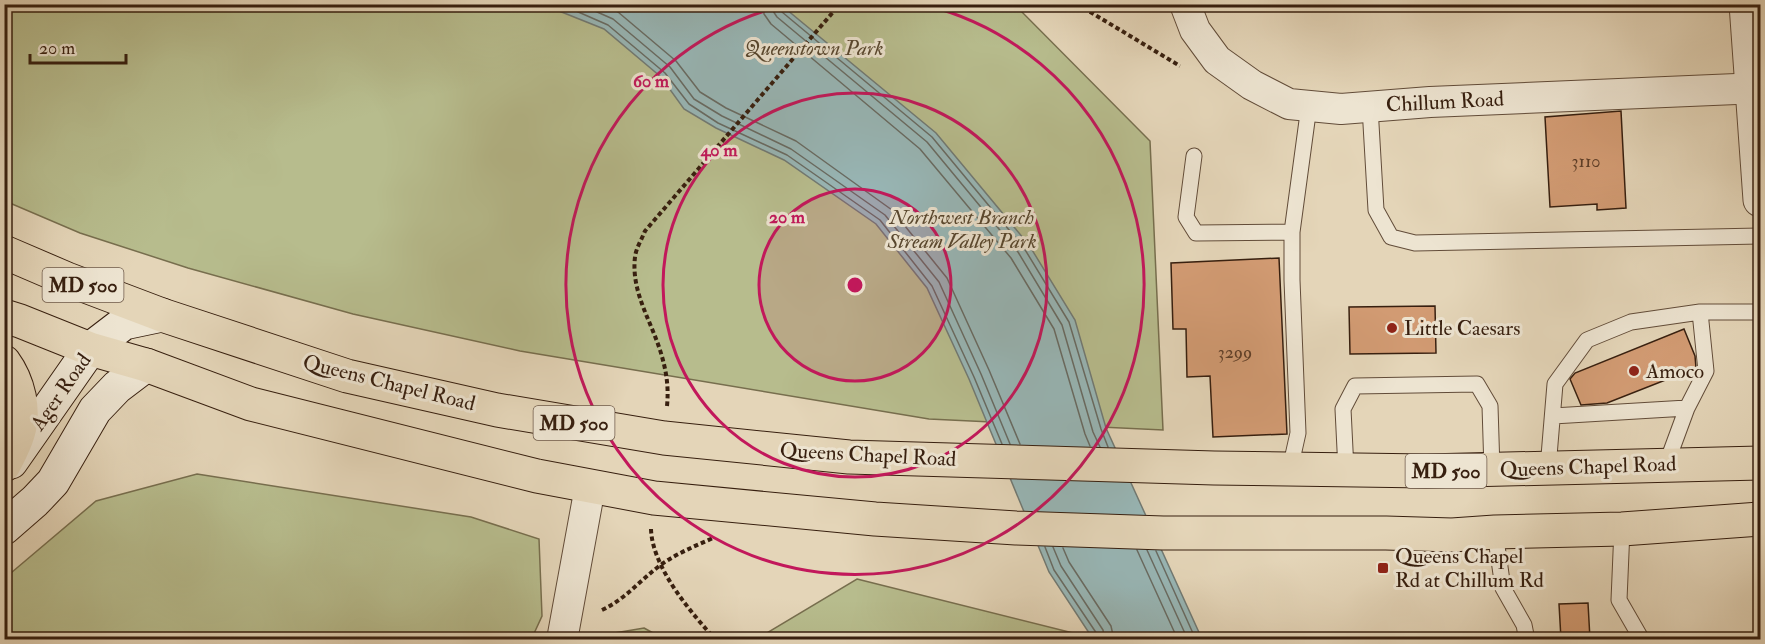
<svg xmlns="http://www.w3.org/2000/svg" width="1765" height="644" font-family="'IM FELL Double Pica',serif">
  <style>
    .green { fill: #b7bc8d; stroke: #776e4e; stroke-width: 1.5 }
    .water { fill: #98b7b7; stroke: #717a74; stroke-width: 1.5 }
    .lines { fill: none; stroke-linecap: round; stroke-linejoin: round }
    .shore { stroke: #686b63; stroke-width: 1.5 }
    .building { fill: #d29b73; stroke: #371f0f; stroke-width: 1.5 }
    .service-casing { stroke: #624c39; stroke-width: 17 }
    .minor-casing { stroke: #624c39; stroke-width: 32 }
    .tertiary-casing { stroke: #624c39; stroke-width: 35 }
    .secondary-casing { stroke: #371f0f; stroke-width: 35 }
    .primary-casing { stroke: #371f0f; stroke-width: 35 }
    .path { stroke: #371f0f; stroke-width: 4; stroke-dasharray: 4.5 3; stroke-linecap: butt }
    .service { stroke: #ede4d1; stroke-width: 15 }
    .minor { stroke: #ede4d1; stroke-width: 30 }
    .tertiary { stroke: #ede4d1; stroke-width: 33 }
    .secondary { stroke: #ede4d1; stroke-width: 33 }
    .primary { stroke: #e4d5b8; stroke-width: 33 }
    .ring { fill: none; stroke: #c2185b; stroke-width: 3 }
    .poi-dot { fill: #8f2418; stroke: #ede4d1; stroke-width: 2 }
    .labels { text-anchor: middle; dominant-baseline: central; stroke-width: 6; stroke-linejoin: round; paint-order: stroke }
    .number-label { font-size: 18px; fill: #5e3e28 }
    .shield { fill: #ede4d1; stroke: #6e5a49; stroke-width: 1.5 }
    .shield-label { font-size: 20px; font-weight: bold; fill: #371f0f }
    .park-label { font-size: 21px; font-style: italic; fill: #57462e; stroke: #ede4d1 }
    .street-label { font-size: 21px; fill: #371f0f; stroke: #ede4d1 }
    .poi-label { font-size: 21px; fill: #371f0f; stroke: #ede4d1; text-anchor: start }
    .centre { fill: #c2185b; stroke: #ede4d1; stroke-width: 3 }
    .ring-label { font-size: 18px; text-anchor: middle; font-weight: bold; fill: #c2185b; stroke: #ede4d1; stroke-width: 6; stroke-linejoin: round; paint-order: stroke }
  </style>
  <rect width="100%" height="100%" fill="#e4d5b8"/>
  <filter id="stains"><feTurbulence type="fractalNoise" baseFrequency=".00333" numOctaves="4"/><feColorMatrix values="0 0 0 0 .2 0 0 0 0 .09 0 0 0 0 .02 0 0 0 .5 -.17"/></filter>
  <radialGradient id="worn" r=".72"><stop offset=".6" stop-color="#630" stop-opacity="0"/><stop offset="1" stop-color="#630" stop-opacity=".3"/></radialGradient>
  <path class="green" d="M4,5H1015L1150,141L1163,430L929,419L520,351L353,314L188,268L80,233L5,201Z
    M197,474L471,517L539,539L542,616L531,640L5,639V578L96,501Z
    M857,579L1097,639L755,640Z
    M644,628L664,639H608L609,634Z"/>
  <path class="water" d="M544,5H781L936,133L1029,245L1075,320L1106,428L1202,639H1093L1049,572L969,379L927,288L876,224L784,160L716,128L684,109L661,77L604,29Z"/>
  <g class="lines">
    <path class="shore" d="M560,4L608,25L665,73L689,104L718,123L787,155L880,220L932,286L974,377L1002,444
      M579,4L613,19L670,67L694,99L722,116L791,149L885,215L939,282L981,374L1010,444
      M603,4L618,12L676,61L700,92L726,108L796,141L892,210L947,278L989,370L1020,444
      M763,4L764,14L771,24L920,149L1011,258L1054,329L1085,434L1090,446
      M772,4L773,11L777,17L927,142L1018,252L1062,325L1093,432L1100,447
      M779,4L782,12L932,137L1024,248L1069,322L1101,429L1108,447
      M1045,547L1054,570L1097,634L1098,640
      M1053,547L1061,566L1103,630L1105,640
      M1063,548L1069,562L1111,626L1114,640
      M1137,550L1178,640
      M1147,550L1188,640
      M1156,551L1196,640"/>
  </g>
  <path class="building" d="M1621,111L1626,208L1597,210V204L1550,207L1545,117Z
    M1279,258L1287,434L1213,437L1210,376L1187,377L1186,329H1173L1171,263Z
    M1435,306L1436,353L1350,354L1349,307Z
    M1684,329L1695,356L1696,368L1607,403L1581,405L1570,379L1575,373Z
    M1588,603L1590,639H1561L1559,604Z"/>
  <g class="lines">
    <g class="service-casing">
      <path id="service" d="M1370,107L1376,210L1391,237L1415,243L1760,236
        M1194,156L1186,217L1196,233L1292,232
        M1553,416L1687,408
        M1666,465L1687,408L1706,371L1700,312
        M1548,468L1555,384L1587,340L1631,322L1700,312H1760
        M1290,469L1298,433L1292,280V232L1309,106
        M1346,470L1343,409L1355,386L1477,384L1490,406L1492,470
        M1622,529L1619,600L1642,640
        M1495,532L1503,588L1524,625L1527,640"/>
    </g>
    <g class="minor-casing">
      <path id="minor" d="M1185,4L1195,30L1217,60L1252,85L1289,104L1341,109L1430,102L1760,88
        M562,640L590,487"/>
    </g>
    <g class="tertiary-casing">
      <path id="tertiary" d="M1746,4L1760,200"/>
    </g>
    <g class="secondary-casing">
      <path id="secondary" d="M11,462L90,349L124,323L162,315
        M4,528L35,501L53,482L95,410L117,387L146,365"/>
    </g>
    <g class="primary-casing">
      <path id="primary" d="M4,252L67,279L162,315L347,376L497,410L664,438L849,457L1214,468L1426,471L1760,463
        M4,316L20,321L90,349L146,365L251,404L537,476L654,498L875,519L1016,528L1163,533H1386L1452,535L1495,532L1622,529L1760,519
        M4,362C18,381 26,411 18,434C15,445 9,455 4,465"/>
    </g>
    <path class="path" d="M1077,4L1180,66
      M667,406C669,386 666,369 660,350C650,319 631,291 635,257C636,248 642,239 645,231L840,4
      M651,529C652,567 691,613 716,640
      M602,610C627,598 640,580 662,564C678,553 695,546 713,538"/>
    <use href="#service" class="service"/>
    <use href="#minor" class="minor"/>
    <use href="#tertiary" class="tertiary"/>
    <use href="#secondary" class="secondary"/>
    <use href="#primary" class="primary"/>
  </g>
  <circle cx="855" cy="285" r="96" fill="#c2185b" fill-opacity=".12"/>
  <g class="ring">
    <circle cx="855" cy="285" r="96"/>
    <circle cx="855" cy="285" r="192"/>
    <path d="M925 5A289 289 0 1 1 785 5"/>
  </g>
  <g class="poi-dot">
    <circle cx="1392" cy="328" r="6"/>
    <circle cx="1634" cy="371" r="6"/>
    <rect x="1377" y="562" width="12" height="12" rx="3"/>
  </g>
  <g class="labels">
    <g class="number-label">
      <text x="1586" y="161">3110</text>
      <text x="1235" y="352">3299</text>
    </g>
    <g class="shield">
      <rect x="42.5" y="268" width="81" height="34" rx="4.5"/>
      <rect x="533.5" y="406" width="81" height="34" rx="4.5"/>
      <rect x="1405.5" y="454" width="81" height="34" rx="4.5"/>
    </g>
    <g class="shield-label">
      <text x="83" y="285">MD 500</text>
      <text x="574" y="423">MD 500</text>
      <text x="1446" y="471">MD 500</text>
    </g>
    <g class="park-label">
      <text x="814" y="48">Queenstown Park</text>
      <text x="962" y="217">Northwest Branch<tspan x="962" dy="24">Stream Valley Park</tspan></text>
    </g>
    <g class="street-label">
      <text transform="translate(1445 102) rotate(-3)">Chillum Road</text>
      <text transform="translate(389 383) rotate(14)">Queens Chapel Road</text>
      <text transform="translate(61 392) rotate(-55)">Ager Road</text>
      <text transform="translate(868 455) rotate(3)">Queens Chapel Road</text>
      <text transform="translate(1588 467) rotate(-2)">Queens Chapel Road</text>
    </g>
    <g class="poi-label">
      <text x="1404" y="328">Little Caesars</text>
      <text x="1646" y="371">Amoco</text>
      <text x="1395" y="556">Queens Chapel<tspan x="1395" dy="24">Rd at Chillum Rd</tspan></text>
    </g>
  </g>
  <circle cx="855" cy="285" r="9" class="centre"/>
  <g class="ring-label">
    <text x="651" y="87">60 m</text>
    <text x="719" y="156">40 m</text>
    <text x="787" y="223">20 m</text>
  </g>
  <rect width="1765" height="644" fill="none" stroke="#e4d5b8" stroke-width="24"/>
  <rect x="6" y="6" width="1753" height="632" fill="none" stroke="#371f0f" stroke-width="3"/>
  <rect x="12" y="12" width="1741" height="620" fill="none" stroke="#371f0f" stroke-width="1.5"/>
  <path d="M30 54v9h96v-9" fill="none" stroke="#371f0f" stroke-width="3"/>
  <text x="39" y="54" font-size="18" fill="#371f0f" stroke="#ede4d1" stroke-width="4.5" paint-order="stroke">20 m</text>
  <rect width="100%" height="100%" filter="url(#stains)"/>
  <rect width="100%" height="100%" fill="url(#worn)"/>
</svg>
